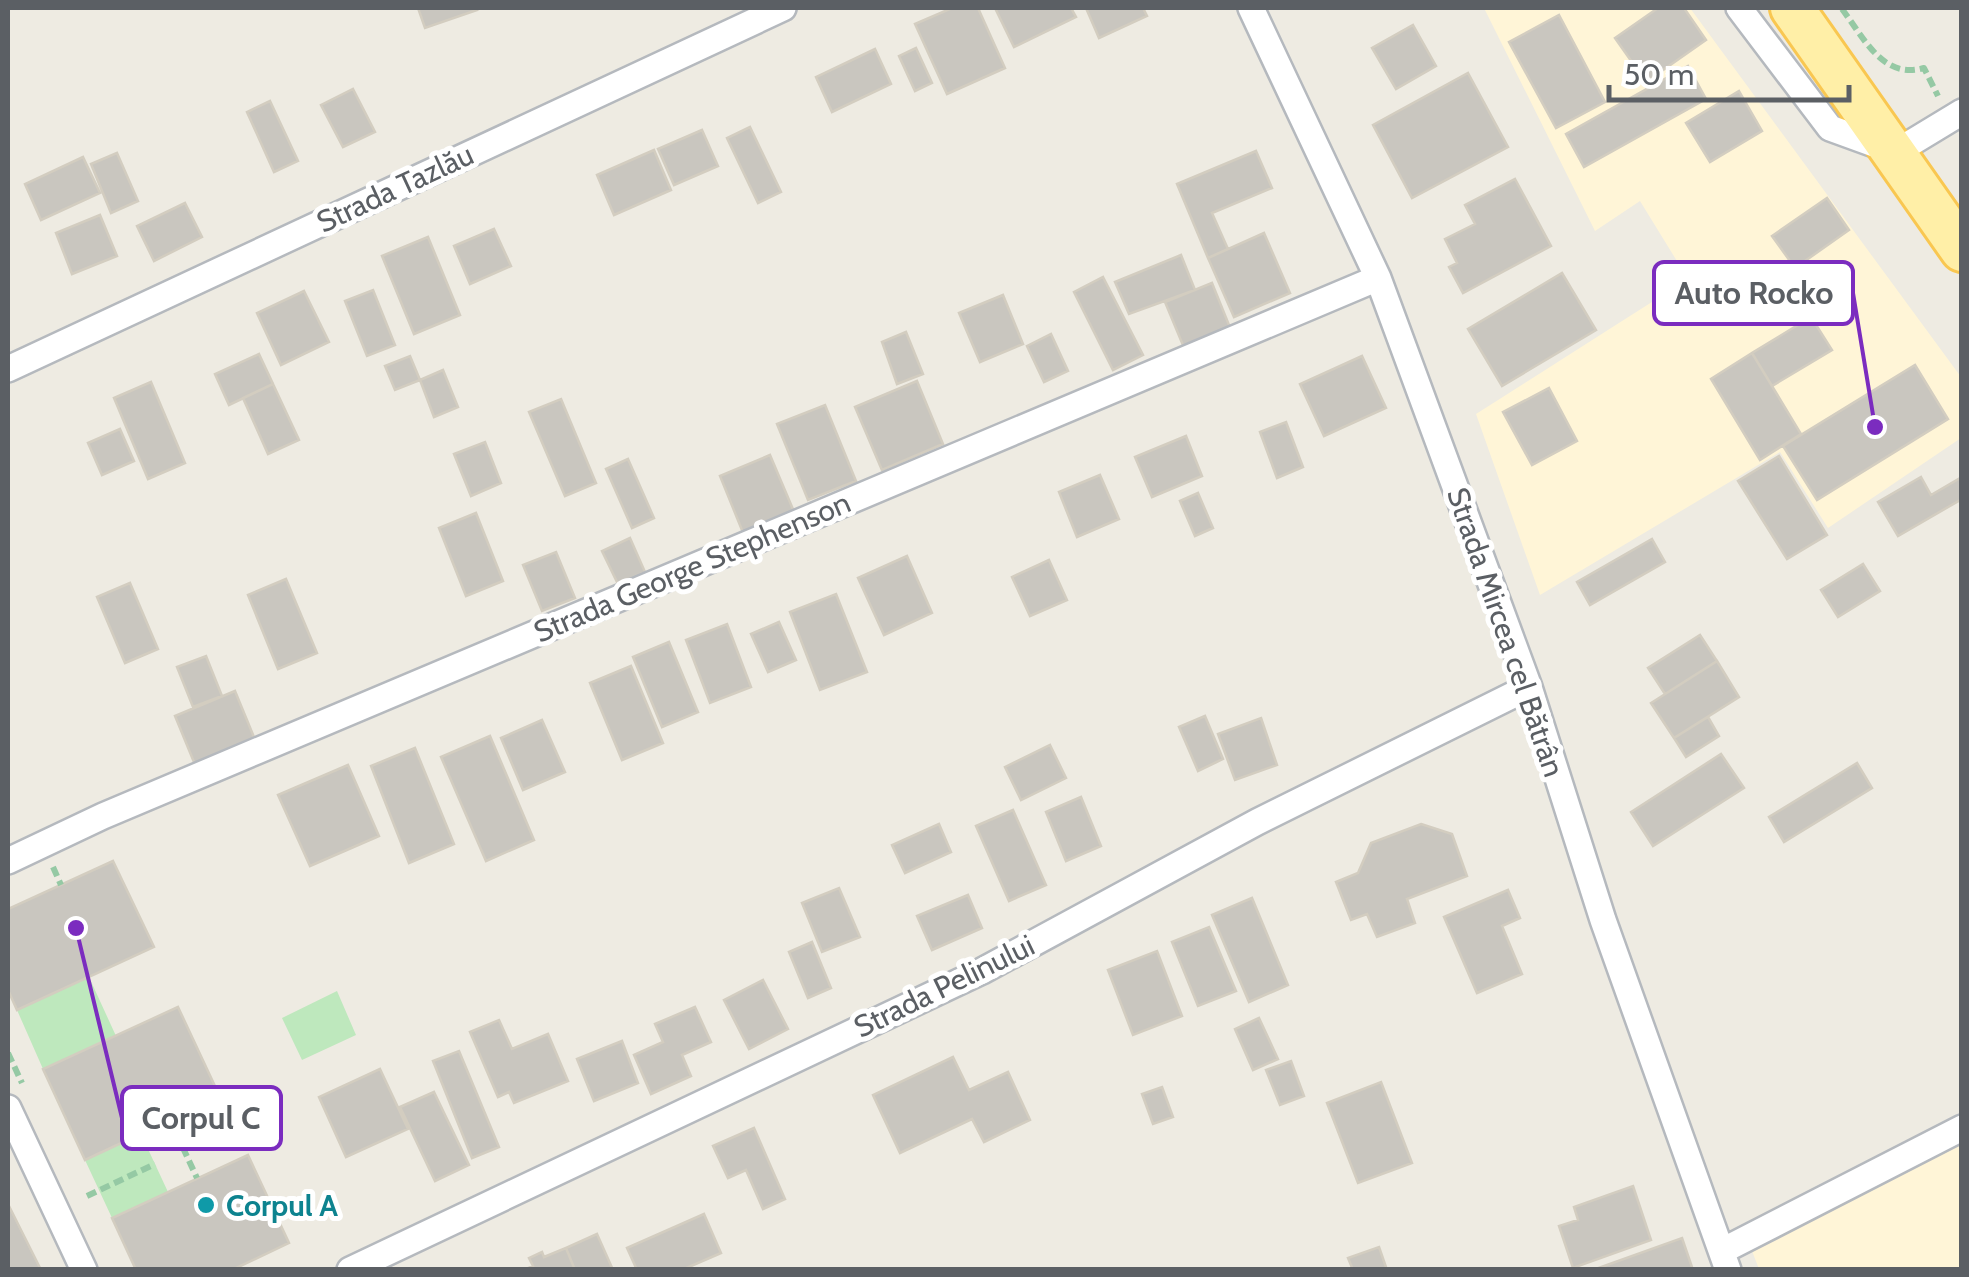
<svg xmlns="http://www.w3.org/2000/svg" width="1969" height="1277" font-family="Cabin,sans-serif">
  <style>
    .commercial { fill: #fff5d7 }
    .green { fill: #bee8bd }
    .building { fill: #c9c6bf; stroke: #d3cdc0; stroke-width: 2.5 }
    .lines { fill: none; stroke-linecap: round; stroke-linejoin: round }
    .street-casing { stroke: #b5b9be; stroke-width: 30 }
    .primary-casing { stroke: #f9c751; stroke-width: 48 }
    .path { stroke: #95c9a4; stroke-width: 6; stroke-dasharray: 10 5; stroke-linecap: butt }
    .street { stroke: #fff; stroke-width: 25 }
    .primary { stroke: #ffefa7; stroke-width: 42 }
    .culture-dot { fill: #0f9aa8; stroke: #fff; stroke-width: 4 }
    .labels { text-anchor: middle; dominant-baseline: central; stroke-width: 10; stroke-linejoin: round; paint-order: stroke }
    .street-label { font-size: 30px; fill: #5b5f64; stroke: #fff }
    .culture-label { font-size: 30px; font-weight: bold; fill: #0d838f; stroke: #fff; text-anchor: start }
    .leader { fill: none; stroke: #7b2cbf; stroke-width: 4 }
    .callout-dot { fill: #7b2cbf; stroke: #fff; stroke-width: 4 }
    .callout { fill: #fff; stroke: #7b2cbf; stroke-width: 4 }
    .callout-label { font-size: 32px; text-anchor: middle; font-weight: bold; fill: #5b5f64 }
  </style>
  <rect width="100%" height="100%" fill="#eeebe2"/>
  <path class="commercial" d="M1484,8H1690L1961,377V438L1828,528L1780,452L1540,595L1476,414L1688,279L1640,201L1595,231Z
    M1961,1128V1269H1759L1747,1238Z"/>
  <path class="green" d="M89,977L116,1036L43,1069L17,1010Z
    M337,991L356,1035L302,1060L282,1018Z
    M141,1134L168,1192L112,1218L85,1160Z"/>
  <path class="building" d="M418,8H476L477,10L425,28Z
    M952,8H978L1005,68L947,94L915,24Z
    M995,8H1071L1076,17L1014,47Z
    M1086,8H1143L1147,16L1099,38Z
    M1658,8H1684L1706,40L1646,82L1615,38Z
    M1559,15L1605,102L1556,128L1509,42Z
    M1413,25L1436,66L1396,89L1372,48Z
    M916,48L932,83L915,91L899,56Z
    M875,49L891,84L832,112L816,77Z
    M1688,66L1706,99L1584,167L1566,134Z
    M1468,73L1508,147L1412,198L1373,125Z
    M353,89L375,132L343,147L321,105Z
    M1739,91L1762,131L1710,162L1686,123Z
    M270,101L298,161L274,172L247,112Z
    M750,127L781,192L758,203L727,138Z
    M702,130L718,166L674,185L658,149Z
    M654,150L671,190L614,215L597,175Z
    M1256,151L1272,188L1212,213L1228,249L1208,258L1177,184Z
    M117,153L138,201L111,213L91,164Z
    M83,157L100,193L41,220L25,184Z
    M1515,179L1551,246L1463,293L1449,267L1457,263L1445,239L1475,224L1465,205Z
    M1827,198L1849,230L1795,268L1772,236Z
    M185,203L202,237L154,261L137,226Z
    M100,215L117,256L72,274L56,233Z
    M494,229L511,266L470,284L454,246Z
    M1264,233L1290,293L1234,317L1208,258Z
    M428,237L460,315L414,334L382,256Z
    M1181,255L1195,290L1129,314L1115,282Z
    M1562,273L1596,330L1502,386L1468,329Z
    M1103,277L1143,355L1113,370L1074,292Z
    M1212,283L1231,330L1185,350L1165,302Z
    M373,290L395,345L367,356L345,301Z
    M304,291L329,342L281,365L257,313Z
    M1003,295L1023,344L980,362L959,313Z
    M1811,317L1832,350L1772,386L1752,353Z
    M906,332L923,374L897,384L882,342Z
    M1051,334L1068,371L1044,382L1027,346Z
    M1752,353L1801,434L1760,460L1711,379Z
    M259,354L273,384L229,405L215,374Z
    M410,356L420,380L395,390L385,366Z
    M1362,356L1386,408L1324,436L1300,384Z
    M1915,365L1948,419L1817,500L1783,446Z
    M443,370L458,407L434,417L420,380Z
    M917,381L943,444L882,470L855,407Z
    M151,382L185,463L148,479L114,398Z
    M273,384L299,440L268,454L243,398Z
    M1549,388L1577,441L1532,465L1503,412Z
    M561,399L596,483L565,496L529,412Z
    M825,405L856,481L808,500L777,424Z
    M1286,422L1303,467L1277,478L1260,432Z
    M120,429L134,461L102,475L88,443Z
    M1186,436L1202,476L1152,497L1135,457Z
    M485,442L501,483L471,496L454,454Z
    M770,455L795,514L744,535L720,476Z
    M1779,456L1827,535L1787,559L1738,481Z
    M628,459L654,518L632,528L606,469Z
    M1100,475L1119,519L1077,537L1059,492Z
    M1921,477L1931,495L1962,477V499L1898,536L1878,502Z
    M1198,493L1213,528L1195,536L1180,501Z
    M476,513L503,581L466,596L439,528Z
    M630,538L645,572L618,584L602,551Z
    M1652,539L1665,562L1590,605L1577,582Z
    M556,552L575,598L542,611L523,565Z
    M907,556L932,613L884,635L858,578Z
    M1049,560L1067,600L1030,616L1012,577Z
    M1863,564L1880,591L1838,617L1821,590Z
    M286,579L317,653L278,669L248,595Z
    M130,583L158,649L125,663L97,597Z
    M836,594L867,672L820,690L790,612Z
    M779,622L796,660L768,672L751,634Z
    M727,624L751,687L710,703L686,640Z
    M1700,635L1717,661L1665,694L1648,668Z
    M669,642L698,712L662,727L633,657Z
    M206,656L222,696L193,707L177,667Z
    M1717,661L1739,697L1674,738L1651,703Z
    M631,666L663,743L622,760L590,683Z
    M235,691L256,742L196,767L175,716Z
    M1205,716L1223,759L1198,771L1179,727Z
    M1708,717L1719,736L1686,757L1674,738Z
    M1261,718L1277,765L1235,780L1218,734Z
    M542,720L565,772L523,790L501,738Z
    M490,736L534,840L486,861L441,757Z
    M1050,745L1066,778L1021,800L1005,767Z
    M415,748L454,844L409,863L371,766Z
    M1721,754L1744,788L1653,846L1631,812Z
    M1857,763L1872,788L1784,842L1769,817Z
    M348,765L379,836L310,866L278,795Z
    M1081,797L1101,846L1066,861L1046,812Z
    M1013,810L1046,885L1009,901L976,826Z
    M939,824L951,852L905,873L892,845Z
    M1421,824L1452,834L1467,876L1407,899L1415,923L1377,937L1367,914L1351,920L1336,882L1358,873L1371,843Z
    M113,861L154,947L17,1010L8,990V909Z
    M839,888L860,937L822,952L802,903Z
    M1508,890L1520,918L1502,926L1522,974L1477,993L1444,917Z
    M968,895L982,928L932,950L917,916Z
    M1252,898L1288,985L1249,1002L1212,915Z
    M1209,927L1236,991L1198,1006L1172,942Z
    M812,942L831,988L808,998L789,952Z
    M1157,951L1182,1016L1133,1035L1108,970Z
    M763,980L788,1029L749,1049L724,1000Z
    M178,1007L220,1097L85,1160L43,1069Z
    M695,1007L711,1042L682,1055L691,1076L651,1094L634,1055L663,1042L655,1024Z
    M1259,1018L1278,1059L1253,1070L1235,1029Z
    M499,1020L512,1049L548,1034L568,1081L514,1103L509,1092L498,1097L470,1032Z
    M622,1041L638,1083L594,1101L577,1059Z
    M459,1051L499,1147L472,1158L433,1061Z
    M953,1057L969,1090L1008,1072L1030,1120L984,1142L972,1119L900,1153L873,1095Z
    M1291,1061L1304,1096L1280,1105L1266,1070Z
    M380,1069L408,1129L346,1157L319,1097Z
    M1381,1082L1412,1163L1358,1183L1327,1103Z
    M1162,1087L1173,1117L1153,1124L1142,1094Z
    M434,1092L469,1165L435,1181L400,1107Z
    M754,1128L785,1199L763,1209L746,1170L728,1178L713,1146Z
    M248,1155L289,1243L232,1270H136L112,1218Z
    M1633,1186L1651,1240L1573,1268L1559,1226L1578,1220L1574,1207Z
    M8,1204L41,1270H8Z
    M704,1214L721,1253L682,1270H637L627,1248Z
    M597,1234L613,1270H575L566,1248Z
    M1682,1238L1693,1270H1593Z
    M1379,1247L1387,1270H1353L1348,1258Z
    M566,1248L575,1270H524L533,1266L529,1258L542,1252L544,1257Z"/>
  <g class="lines">
    <g class="street-casing">
      <path id="street" d="M1251,8L1378,278L1529,687L1603,920L1728,1270
        M1739,8L1830,128L1896,152L1962,112
        M8,369L783,8
        M8,861L103,816L1378,278
        M8,1108L84,1270
        M1722,1251L1962,1128
        M350,1270L982,971L1257,822L1529,687"/>
    </g>
    <g class="primary-casing">
      <path id="primary" d="M1792,8L1962,250"/>
    </g>
    <path class="path" d="M1842,9C1864,38 1883,80 1924,68L1938,96
      M53,867L61,885
      M8,1053L22,1083
      M170,1120L197,1178
      M87,1196L155,1164"/>
    <use href="#street" class="street"/>
    <use href="#primary" class="primary"/>
  </g>
  <circle class="culture-dot" cx="206" cy="1205" r="10"/>
  <g class="labels">
    <g class="street-label">
      <text transform="translate(395 188) rotate(-25)">Strada Tazlău</text>
      <text transform="translate(692 567) rotate(-23)">Strada George Stephenson</text>
      <text transform="translate(1506 632) rotate(71)">Strada Mircea cel Bătrân</text>
      <text transform="translate(944 986) rotate(-26)">Strada Pelinului</text>
    </g>
    <g class="culture-label">
      <text x="226" y="1205">Corpul A</text>
    </g>
  </g>
  <path class="leader" d="M1875 427L1853 293M76 928L122 1118"/>
  <g class="callout-dot">
    <circle cx="1875" cy="427" r="10"/>
    <circle cx="76" cy="928" r="10"/>
  </g>
  <g class="callout">
    <rect x="1654" y="262" width="199" height="62" rx="10"/>
    <rect x="122" y="1087" width="159" height="62" rx="10"/>
  </g>
  <g class="callout-label">
    <text x="1754" y="304">Auto Rocko</text>
    <text x="201" y="1129">Corpul C</text>
  </g>
  <rect width="1969" height="1277" fill="none" stroke="#5b5f64" stroke-width="20"/>
  <path d="M1609 85v15h240v-15" fill="none" stroke="#5b5f64" stroke-width="5"/>
  <text x="1624" y="85" font-size="30" fill="#5b5f64" stroke="#ffffff" stroke-width="8" paint-order="stroke">50 m</text>
</svg>
